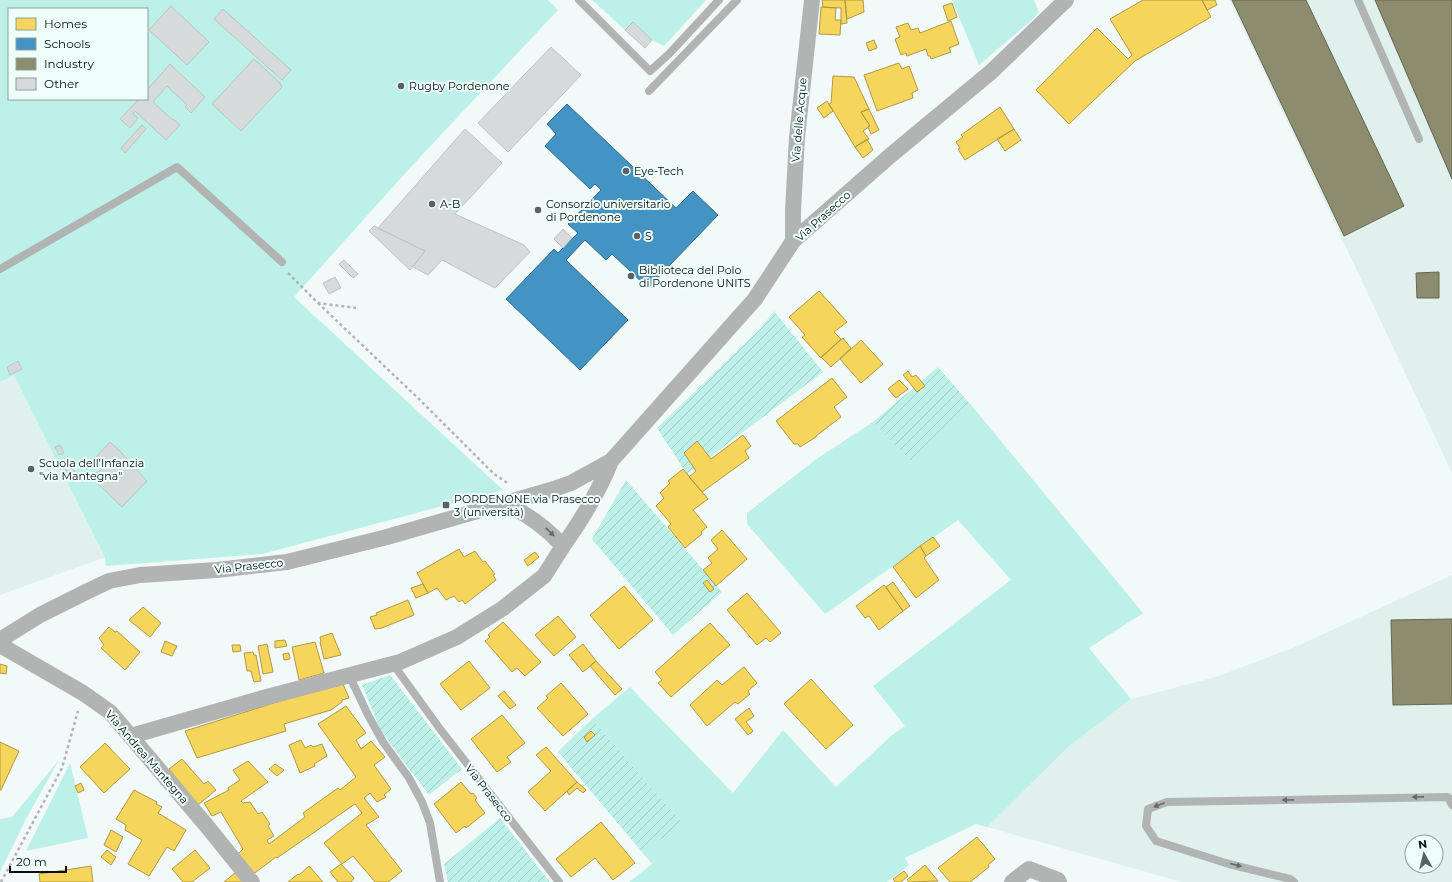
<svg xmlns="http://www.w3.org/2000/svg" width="1452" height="882" viewBox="0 0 1452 882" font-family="Montserrat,sans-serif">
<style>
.built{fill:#dff0ed;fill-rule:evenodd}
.grass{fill:#bcf0e8;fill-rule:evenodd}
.garden{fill:url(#garden-furrows)}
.homes{fill:#f6d55c;stroke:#af9944}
.schools{fill:#4393c3;stroke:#326b8c}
.industry{fill:#8c8c6e;stroke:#656651}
.building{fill:#d5dbda;stroke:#bec4c3}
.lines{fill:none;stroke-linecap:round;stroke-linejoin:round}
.path{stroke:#b0b4b3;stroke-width:2.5;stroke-dasharray:3 3;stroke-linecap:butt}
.lane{stroke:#b1b4b3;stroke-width:8}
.street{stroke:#b1b4b3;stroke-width:16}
.oneway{fill:#656968}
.poi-dot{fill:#5b6160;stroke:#eefefb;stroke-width:1.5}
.labels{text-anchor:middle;stroke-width:4;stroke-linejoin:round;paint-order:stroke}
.poi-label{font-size:11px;fill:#090e0d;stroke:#eefefb;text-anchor:start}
.street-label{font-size:11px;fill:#090e0d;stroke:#eefefb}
</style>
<defs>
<pattern id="garden-furrows" width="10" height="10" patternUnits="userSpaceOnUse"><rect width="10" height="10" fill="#bcf0e8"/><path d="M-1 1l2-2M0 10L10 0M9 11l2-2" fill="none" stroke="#a0cdc6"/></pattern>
</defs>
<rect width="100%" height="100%" fill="#f2faf9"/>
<path class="built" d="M1229,0H1452V473L1245,32Z
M14,375L106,557L0,595V382Z
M1452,575V882H1182L987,827L1069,746L1131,699L1216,677L1295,647ZM1412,842H1436V866H1412Z"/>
<path class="grass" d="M0,0H548L558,10L409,169L294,297L503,490L262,554L106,566L105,557L14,375L0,382ZM9,9H147V99H9Z
M592,0H706L664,46L652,40L633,22L625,30Z
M952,0H1034L1039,12L1034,18L979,65Z
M972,406L1143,613L1089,648L1131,699L1069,746L987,827L976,824L905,858L909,865L887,882H629L652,864L642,852L683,824L592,719L630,687L733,793L783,730L836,787L891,736L905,726L873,686L1011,580L958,520L825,614L747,524V513L815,460L873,422L911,461Z
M59,760L26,819L0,872V819L12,817Z
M70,763L88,838L26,851Z"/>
<path class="garden" d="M774,311L823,372L687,474L657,428L761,328Z
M938,367L972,406L911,461L873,422Z
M626,480L722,592L673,635L592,539Z
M390,675L462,769L429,795L381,731L362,685Z
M592,719L683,824L642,852L558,752Z
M500,818L550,882H448L444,864Z"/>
<path class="homes" d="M822,0H845L847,23L841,24V8L823,7Z
M845,0H863L864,12L847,19Z
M1143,0H1202L1211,17L1135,61L1069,124L1036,90L1097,28L1128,59L1132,55L1110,19Z
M1202,0H1215L1217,5L1207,10Z
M952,3L957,17L948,21L943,6Z
M821,7L836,8L835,20H841L840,35L819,34Z
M951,21L959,44L949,48L951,52L931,59L930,56H928L926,49L907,56L906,53L901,55L895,39L900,37L896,27L908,23L911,30L918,28L920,33Z
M874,40L877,48L869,51L866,43Z
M899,63L902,69L909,66L918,90L912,93L913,98L877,111L864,75Z
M833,76L854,77L869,109L861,112L870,126L863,131L869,139L855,147L829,104L831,103Z
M827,101L833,111L824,118L817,108Z
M1000,107L1014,129L965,160L958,149L960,148L956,142L963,137L961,135Z
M869,109L879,130L871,134L868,127L870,126L861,112Z
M1014,129L1021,140L1005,151L997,139Z
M867,139L873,150L863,158L855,147Z
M819,291L847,322L834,332L841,339L821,358L802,337L805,335L789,317Z
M843,338L851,348L831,367L821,357Z
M861,340L883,364L861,383L840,359Z
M908,371L912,377L916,375L925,386L917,392L903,375Z
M832,378L847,397L834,407L841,417L816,436V437L800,447L798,444H794L776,421Z
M899,380L908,389L896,398L888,389Z
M743,435L751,446L745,451L749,458L702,492L689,477L696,471L684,453L697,441L711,459Z
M683,469L708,499L693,510L707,527L701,532L702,534L685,548L668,527L671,524L656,506L664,498L660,493L670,483L668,481Z
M722,530L747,559L716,586L703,570L712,563L708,558L718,549L711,540Z
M933,537L940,546L926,556L920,546Z
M920,546L926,556L924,558L939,580L916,598L893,567Z
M459,549L464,557L475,551L483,562L485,561L495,574L493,575L496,580L465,604L462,600L459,602L454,596L446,600L437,588L428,593L417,573Z
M535,552L539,557L528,566L524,560Z
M707,580L714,589L710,592L703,583Z
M893,582L910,606L903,611L886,587Z
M423,584L428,593L416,598L411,588Z
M884,585L903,611L879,630L869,616L865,618L856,606Z
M624,586L653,620L619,649L590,615Z
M747,593L781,633L770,642L766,638L757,645L727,610Z
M408,600L414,615L382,628L375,629L370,617L377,615L376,613Z
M143,607L161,623L150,637L129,620Z
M558,616L576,637L554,656L535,635Z
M503,622L541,662L525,676L517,668L512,672L485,641L490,637L488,635Z
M710,623L730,645L671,697L658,683L662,680L655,672Z
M109,627L115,632L117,631L140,652L125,670L101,648L104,645L99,638Z
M332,633L341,655L324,659L320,642L321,641L320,637Z
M285,640L287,646L275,648V641Z
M165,641L177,646L172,656L161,652Z
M315,642L324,673L299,680L292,647Z
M267,644L273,672L263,674L258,646Z
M583,644L596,661L583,672L569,655Z
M232,645H240L241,651L233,652Z
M253,652L254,655H256L261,681L254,682L251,671H247L244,653Z
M289,653L290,659L284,660L283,654Z
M469,661L490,688L461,710L440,684Z
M596,661L622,689L615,695L590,666Z
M0,664L7,666L6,674L0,673Z
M744,667L757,683L748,691L750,694L738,704L735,702L707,726L690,705L717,680L722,685Z
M811,679L853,725L826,749L784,704Z
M561,683L588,714L563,736L537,708L548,698L546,696Z
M343,684L349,698L342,700V702L331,710L284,724L286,731L197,758L185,731L277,702Z
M504,691L516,705L510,709L498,696Z
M346,706L366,733L356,740L361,749L371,741L385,757L374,765L391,789L384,795L386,797L377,802L370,793L364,798L379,817L366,825L402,871L388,882H375L353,856L342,864L324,843L362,813L355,804L277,858L276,857L252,875L237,855L243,849L221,812L212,816L204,803L229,790L228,788L240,780L233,770L248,761L268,782L241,801L243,803L250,802L258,814L262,812L270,824L268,826L274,836L267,840L269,844L305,817L303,813L338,788L340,790L356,777L318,724Z
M749,708L754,716L746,722L753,731L748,735L735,719Z
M502,715L525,743L507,757L511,762L497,772L471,739Z
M591,731L595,735L587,742L584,737Z
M301,740L305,748L311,745L313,747L322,744L327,756L314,764L315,766L300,773L289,745Z
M0,742L19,751L1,790H0Z
M105,743L130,769L104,793L80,767Z
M546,747L577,782L545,811L528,792L551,771L536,755Z
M182,759L204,784L208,781L216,790L198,805L169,769Z
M275,764L284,770L277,776L269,769Z
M461,782L471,794L473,793L477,798L475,800L485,813L466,828L465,826L456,833L434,804Z
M577,782L586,790L583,793L577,788L569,795L567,791Z
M81,783L84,790L78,793L75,786Z
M134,790L157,802L156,804L162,807L158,813L186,830L174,851L167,847L149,876L128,864L142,840L125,830L126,825L116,819Z
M601,822L635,863L613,880L595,858L571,877L556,859Z
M111,830L123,837L116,852L104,845Z
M977,837L995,859L988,865L989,867L970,882H950L938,868Z
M107,850L116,857L111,865L101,857Z
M195,850L210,868L192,882H183L172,869Z
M341,864L354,878L351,882H338L330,872Z
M925,865L938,881L909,882L907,880Z
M91,866L93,882H40L39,874Z
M309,866L323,882H288L298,874L299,875Z
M904,871L908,876L901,882H895L893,879Z
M235,873L244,882H224Z"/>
<path class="schools" d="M567,104L676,208L693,191L718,215L648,288L612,254L606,260L585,240L566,260L628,320L580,370L506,299L554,249L558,253L578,233L568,224L601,190L595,184L590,189L545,146L556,134L547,124Z"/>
<path class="industry" d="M1232,0H1306L1404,206L1344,236Z
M1375,0H1452V179Z
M1439,272V298H1417L1416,273Z
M1452,619V704L1393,705L1391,620Z"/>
<path class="building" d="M171,6L209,42L187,65L149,30Z
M223,9L291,70L282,80L214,19Z
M633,22L652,40L645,48L625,30Z
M551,47L581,75L508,152L478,123Z
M254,59L280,83L282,87L241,131L212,104Z
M170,64L205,97L191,113L185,107L187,105L167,86L153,102L173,120V119L180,125L166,140L135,111L133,114L138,118L130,128L120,119L139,99H147V90Z
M142,125L146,129L125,153L121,148Z
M465,129L502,163L455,214L524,245L530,252L495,288L442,260L428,275L413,267L425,251L378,228Z
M374,226L378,228L425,251L410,270L369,231Z
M563,229L572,238L563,248L554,239Z
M344,260L358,274L353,278L339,264Z
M335,277L341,288L329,294L323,283Z
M18,361L22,369L10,375L7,367Z
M110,442L119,450L147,481L122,507L92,478L104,466L95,458Z
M60,445L64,453L59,455L55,447Z
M68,457L75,473L69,476L62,460Z"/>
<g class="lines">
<path class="path" d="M288,273L318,303L356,308
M318,303L420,400L494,474L509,484
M1,882L62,768L78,711"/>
<path class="lane" d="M579,0L650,71L669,54L719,0
M1358,0L1419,139
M649,91L737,0
M0,269L177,167L282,262
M393,664L440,729L559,882
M349,675L368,715L383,742L409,778L422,802L430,823L440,882
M1294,882L1290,879L1229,864L1156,841L1146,826L1148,809L1167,802L1448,797L1452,805"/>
<path class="street" d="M793,241V211L797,137L812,0
M505,504C529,514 546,528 563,546C582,519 599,492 611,461
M0,640L40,615L86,592L109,581L140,575L217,570L287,562L387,537L554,489L571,483L611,461L755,299L793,241L891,155L991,72L1066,0
M0,645L83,693L110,712L206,825L252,882
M131,736L263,698L400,662L457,637L502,609L544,576L563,546
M1012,882L1029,869L1058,880L1059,882"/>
</g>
<defs><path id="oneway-solid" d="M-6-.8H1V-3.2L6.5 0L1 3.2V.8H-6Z"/></defs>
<g class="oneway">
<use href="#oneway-solid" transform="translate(550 532) rotate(44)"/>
<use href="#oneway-solid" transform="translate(1418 797) rotate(179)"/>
<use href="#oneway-solid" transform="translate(1288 800) rotate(179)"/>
<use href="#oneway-solid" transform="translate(1159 805) rotate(159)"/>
<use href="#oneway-solid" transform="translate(1236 865) rotate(14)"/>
</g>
<g class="poi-dot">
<circle cx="401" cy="86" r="4"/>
<circle cx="626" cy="171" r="4"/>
<circle cx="432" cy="204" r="4"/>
<circle cx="538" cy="210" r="4"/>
<circle cx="637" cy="236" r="4"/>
<circle cx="631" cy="276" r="4"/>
<circle cx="31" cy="469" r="4"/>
<rect x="442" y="501" width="8" height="8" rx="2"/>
</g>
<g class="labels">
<g class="poi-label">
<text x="409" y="90">Rugby Pordenone</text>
<text x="634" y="175">Eye-Tech</text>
<text x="440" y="208">A-B</text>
<text x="546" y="208">Consorzio universitario<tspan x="546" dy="13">di Pordenone</tspan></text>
<text x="645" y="240">S</text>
<text x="639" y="274">Biblioteca del Polo<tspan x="639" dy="13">di Pordenone UNITS</tspan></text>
<text x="39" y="467">Scuola dell’Infanzia<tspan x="39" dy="13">"via Mantegna"</tspan></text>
<text x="454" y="503">PORDENONE via Prasecco<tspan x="454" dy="13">3 (università)</tspan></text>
</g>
<g class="street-label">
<text transform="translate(799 120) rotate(-85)" y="4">Via delle Acque</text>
<text transform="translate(823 216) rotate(-42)" y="4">Via Prasecco</text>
<text transform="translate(249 566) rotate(-6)" y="4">Via Prasecco</text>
<text transform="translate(147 757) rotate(49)" y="4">Via Andrea Mantegna</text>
<text transform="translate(489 793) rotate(52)" y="4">Via Prasecco</text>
</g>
</g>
<rect x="8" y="8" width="140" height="92" fill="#eefefb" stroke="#929e9c"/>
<rect x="16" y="18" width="20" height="12" fill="#f6d55c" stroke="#929e9c"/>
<text x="44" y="28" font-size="12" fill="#090e0d">Homes</text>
<rect x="16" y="38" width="20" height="12" fill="#4393c3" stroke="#929e9c"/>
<text x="44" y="48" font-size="12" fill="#090e0d">Schools</text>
<rect x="16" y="58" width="20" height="12" fill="#8c8c6e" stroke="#929e9c"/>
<text x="44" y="68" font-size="12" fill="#090e0d">Industry</text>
<rect x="16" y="78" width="20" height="12" fill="#d5dbda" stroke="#929e9c"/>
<text x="44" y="88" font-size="12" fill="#090e0d">Other</text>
<g transform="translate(1424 854) rotate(352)"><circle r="19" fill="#eefefb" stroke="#929e9c"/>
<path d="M0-3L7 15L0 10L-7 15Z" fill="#5b6160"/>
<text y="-6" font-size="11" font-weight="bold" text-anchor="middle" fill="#090e0d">N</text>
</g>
<path d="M10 866v6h56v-6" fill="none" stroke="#090e0d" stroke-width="2"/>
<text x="16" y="866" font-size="12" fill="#090e0d" stroke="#eefefb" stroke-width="3" paint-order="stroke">20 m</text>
</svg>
